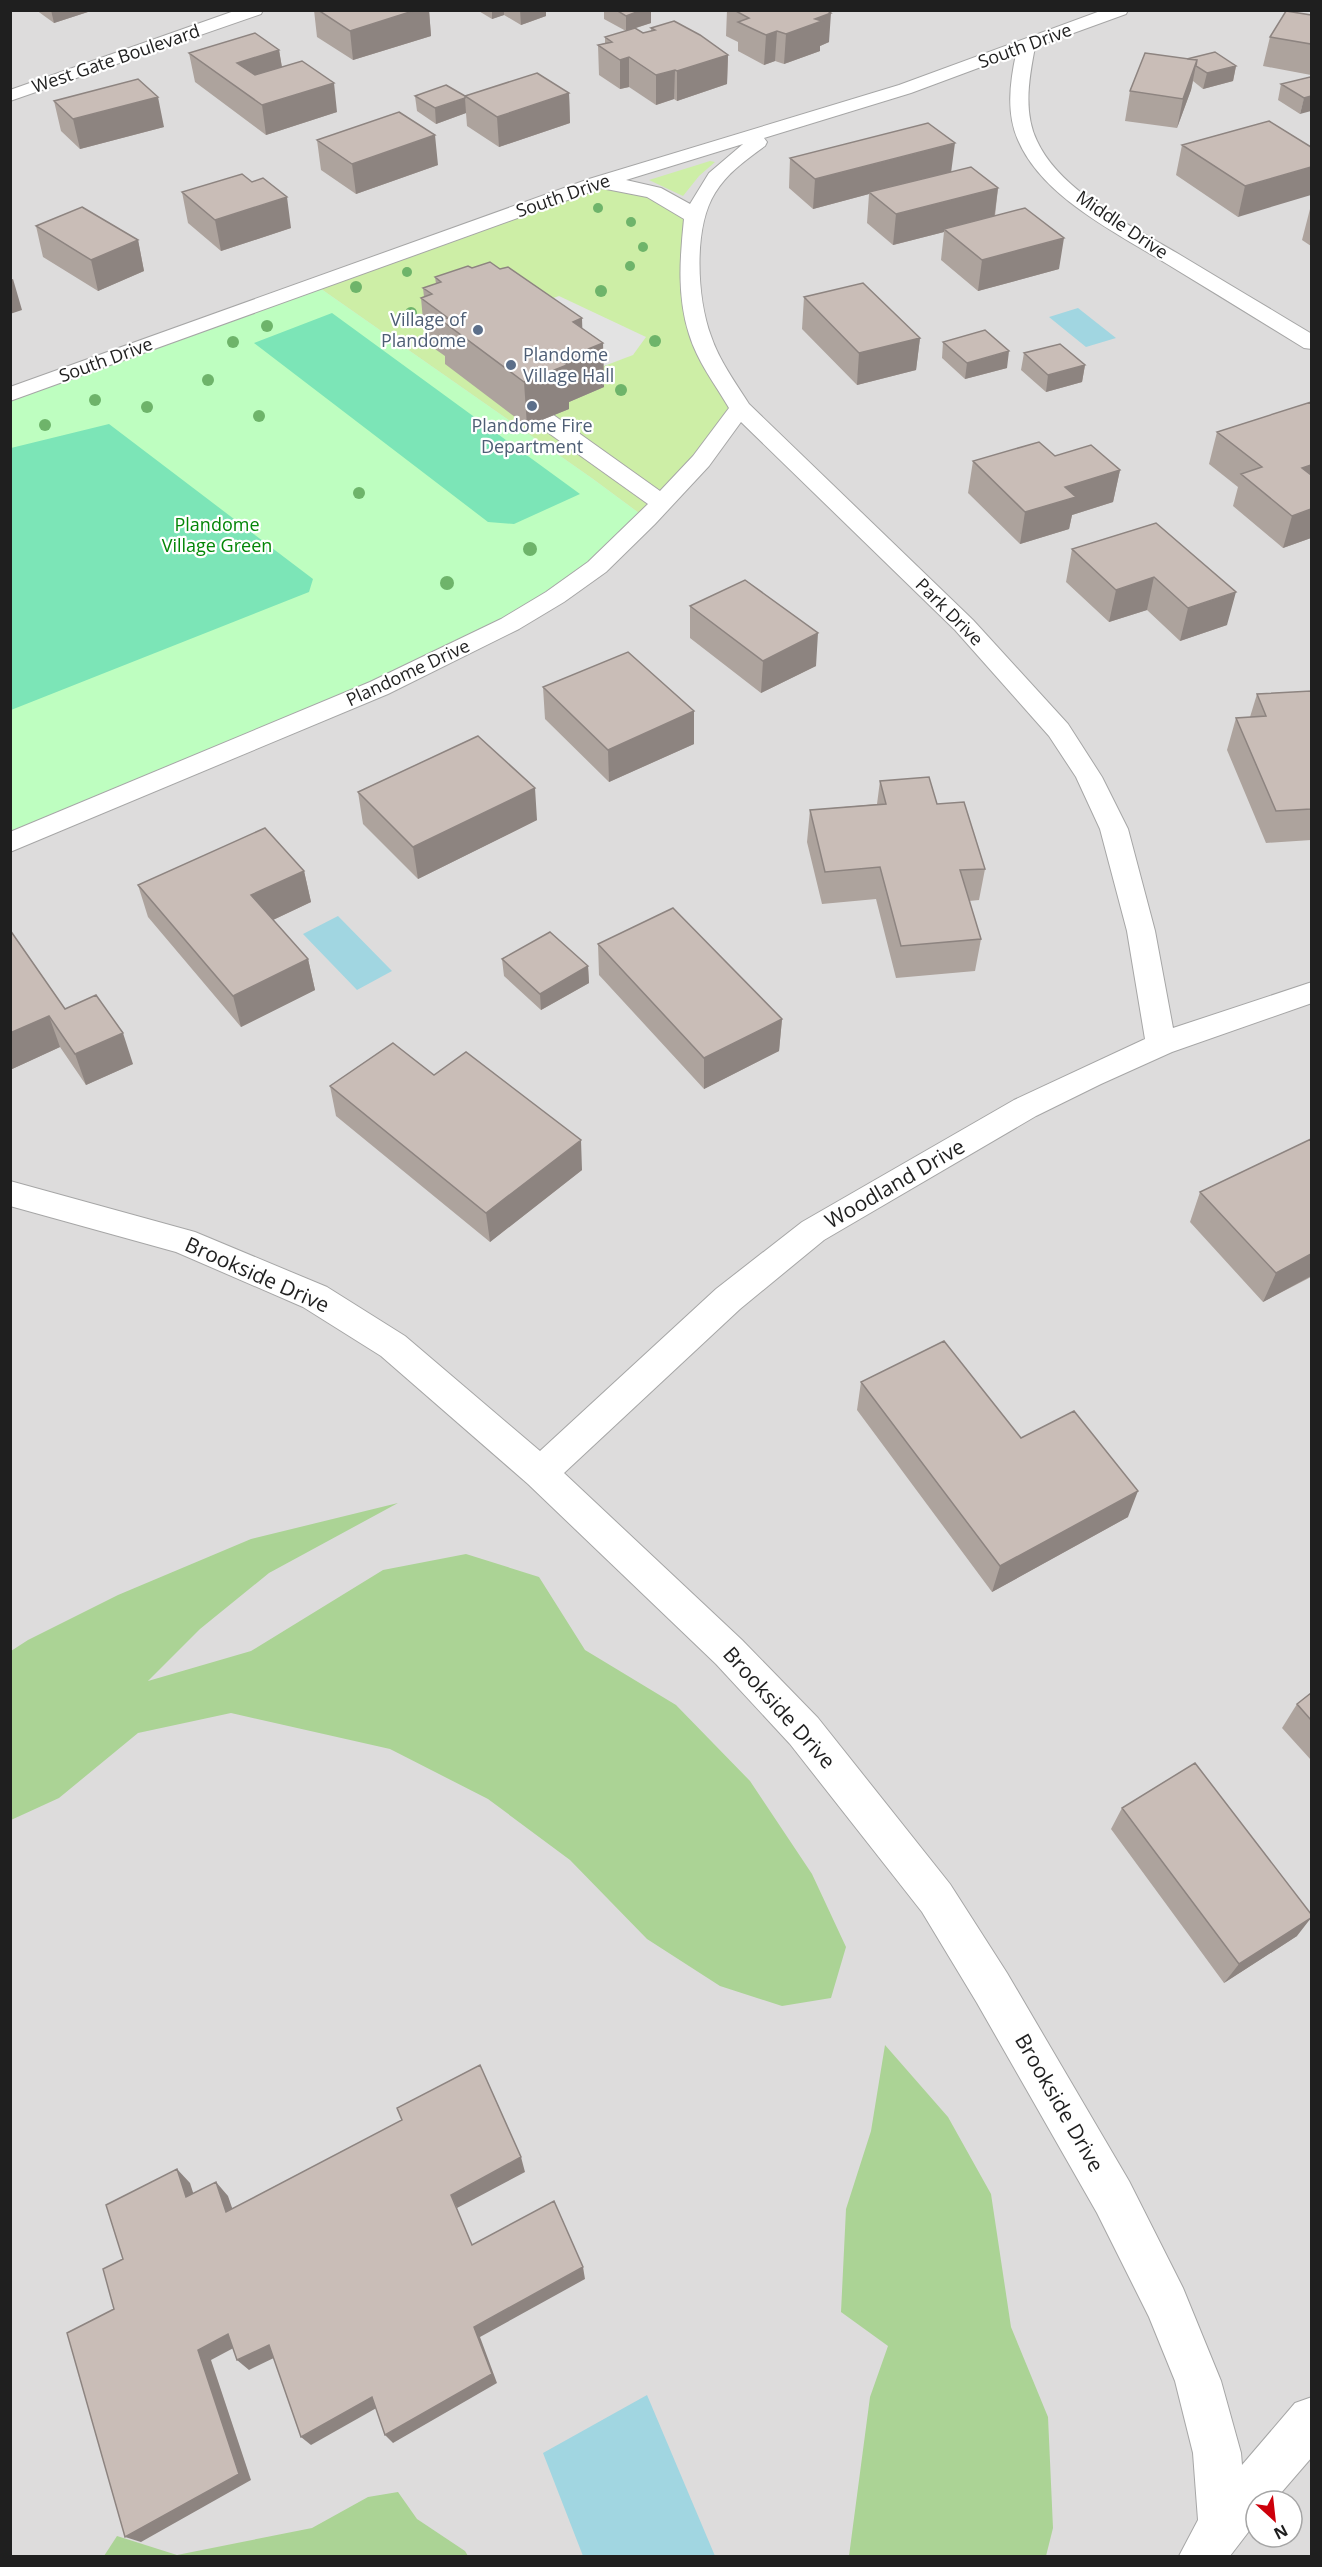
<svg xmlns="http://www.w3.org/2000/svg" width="1322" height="2567" viewBox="0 0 1322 2567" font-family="'Open Sans',sans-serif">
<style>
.residential{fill:#dddcdc;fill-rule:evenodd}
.grass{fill:#cdeea6}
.forest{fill:#abd395}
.park{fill:#befec0}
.pitch{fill:#7ce5b7}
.parking{fill:#e3e3e3}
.water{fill:#a1d6e1}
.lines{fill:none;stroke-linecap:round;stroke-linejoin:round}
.minor-casing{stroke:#a6a6a6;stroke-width:2}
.minor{fill:#fff;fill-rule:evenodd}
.tree{fill:#6eb46a}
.wall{fill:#ada39d}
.shaded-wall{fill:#8d8480}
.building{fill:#c9bdb7;stroke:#8d8480;stroke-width:1.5}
.service-dot{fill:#5c6f8a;stroke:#fff;stroke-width:2}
.labels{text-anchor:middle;stroke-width:4.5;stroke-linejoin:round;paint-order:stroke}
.far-street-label{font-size:18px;fill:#1f1f1f;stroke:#fff}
.far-service-label{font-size:18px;fill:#4e5e75;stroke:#fff;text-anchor:end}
.far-park-label{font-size:18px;fill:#038607;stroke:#fff}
.street-label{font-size:21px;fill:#1f1f1f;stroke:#fff}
</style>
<rect width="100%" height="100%" fill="#f0ece4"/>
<path class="residential" d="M11,11H1311V2556H11ZM1256,2501H1292V2537H1256Z"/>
<path class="grass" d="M710,161L715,162L699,176L683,196L649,180Z
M596,183L634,186L694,217L692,304L740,408L647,519L593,479L314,284Z"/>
<path class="forest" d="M398,1503L269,1573L200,1629L148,1681L251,1651L383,1570L466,1554L539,1577L585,1650L676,1705L750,1781L812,1874L846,1947L831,1998L782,2006L720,1986L647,1939L570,1860L488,1799L390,1749L231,1713L138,1733L59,1798L11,1820V1651L28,1640L118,1595L251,1539Z
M885,2045L948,2117L991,2194L1011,2327L1048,2417L1053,2528L1046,2556H849L870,2397L888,2346L841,2312L846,2209L871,2131Z
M398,2492L417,2519L465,2551L468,2556H104L117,2536L177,2555L312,2528L368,2497Z"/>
<path class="park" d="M314,284L593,479L647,519L510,624L11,843V395Z"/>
<path class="pitch" d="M332,313L580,494L514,524L488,522L254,343Z
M109,424L313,579L309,592L11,710V448Z"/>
<path class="parking" d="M559,296L646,337L633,355L604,366L513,312Z"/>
<path class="water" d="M1078,308L1116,338L1086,347L1049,317Z
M338,916L392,971L357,990L303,934Z
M647,2395L715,2556H583L543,2453Z"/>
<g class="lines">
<g class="minor-casing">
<path id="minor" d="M237,10H263L261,14L10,101V90Z
M1103,10H1128L1126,14L1035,47C1029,78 1023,112 1037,141C1061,193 1136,228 1182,256C1225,282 1269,308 1312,334V349L1304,348C1259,320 1213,292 1167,264C1117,233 1042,197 1018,140C1006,113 1010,82 1016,54L911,93L764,138L767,142L765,146C746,160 727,173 715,193C693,228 697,298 711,336C719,360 735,382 749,404L973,620L1068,724L1102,777L1128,829L1155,931L1173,1028L1312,982V1003L1172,1052L1101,1084L1036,1116L824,1240L740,1309L564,1473L742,1640L818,1718L950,1884L1007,1973L1129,2181L1183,2288L1221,2381L1241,2453L1242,2465L1295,2403L1312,2397V2457L1274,2501H1256V2522L1230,2556H1179L1198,2520L1193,2453L1175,2381L1149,2317L1097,2213L977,2003L922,1912L790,1744L716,1664L528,1484L381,1356L303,1307L176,1252L10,1206V1181L195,1232L327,1287L405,1336L540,1451L716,1289L802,1222L1014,1100L1145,1039L1127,931L1100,829L1076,777L1049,736L955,630L741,422L709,466L655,524L606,572L564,602L519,629L388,694L10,852V832L370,682L501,619L546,592L588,562L648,504L536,424L533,419L536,414L544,412L552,414L660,491L693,456L729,408C715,384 697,361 689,334C677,296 680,258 684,219L647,197L601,188L10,401V387L589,179L899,85ZM743,144L709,173L690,204L661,188L626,180Z"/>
</g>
<use href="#minor" class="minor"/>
</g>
<g class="tree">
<circle cx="598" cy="208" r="5"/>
<circle cx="631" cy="222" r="5"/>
<circle cx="643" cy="247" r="5"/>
<circle cx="630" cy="266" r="5"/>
<circle cx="407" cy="272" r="5"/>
<circle cx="356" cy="287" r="6"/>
<circle cx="601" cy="291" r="6"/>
<circle cx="411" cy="313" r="6"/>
<circle cx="267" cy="326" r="6"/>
<circle cx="655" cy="341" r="6"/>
<circle cx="233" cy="342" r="6"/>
<circle cx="208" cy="380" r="6"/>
<circle cx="621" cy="390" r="6"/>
<circle cx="95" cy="400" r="6"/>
<circle cx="147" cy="407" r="6"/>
<circle cx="259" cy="416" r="6"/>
<circle cx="45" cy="425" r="6"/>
<circle cx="359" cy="493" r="6"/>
<circle cx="530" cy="549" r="7"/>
<circle cx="447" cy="583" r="7"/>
</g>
<path class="wall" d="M36,10H94L54,23Z
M314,10H429L431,36L353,60L317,37Z
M477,10H546V16L521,25L504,15L492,19Z
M604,10H651V23L633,29L643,33L651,31V28L728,55L727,84L677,101L674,99L656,105L629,87L620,89L599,75L598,45L605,43V37L626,31L604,19Z
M727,10H826L829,42L820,46V51L784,64L775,61L764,65L738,51V42L726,36Z
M1311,15V75L1263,66L1270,37Z
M279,50L282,67L337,112L266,135L195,82L189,53Z
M1145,53L1236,66L1233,81L1203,89L1193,81L1191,90L1177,128L1125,121L1130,91Z
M1310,77L1300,114L1278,100L1281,84Z
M569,93L570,123L499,147L467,126L466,113L436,124L417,111L415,96H465Z
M54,101L164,127L80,149L61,131Z
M1269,121L1238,217L1176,175L1182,145Z
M317,140L438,165L356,194L321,170Z
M790,158L951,172L998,188L995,216L1059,269L978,291L941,260L944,232L893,245L867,223L869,194L813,209L789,188Z
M182,192L291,228L221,251L188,223Z
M1311,208V246L1302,240L1310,209Z
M36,226L138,240L144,271L98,291L43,257Z
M435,277L583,329L603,343L604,387L569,402V409L527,426L445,364V356L425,342L421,298L424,297L423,288L436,284Z
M804,297L920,338L916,370L857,385L802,329Z
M943,342L1007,368L965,379L942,358Z
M1024,353L1085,365L1082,382L1046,392L1021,370Z
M1311,402V538L1283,548L1233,506L1238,487L1209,464L1217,432Z
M973,461L1120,470L1113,502L1072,515L1069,529L1020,544L968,493Z
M1156,523L1227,625L1180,641L1147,610L1109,622L1066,582L1072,549Z
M690,606L816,666L761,693L690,638Z
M543,687L694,744L609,782L545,719Z
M1311,691V840L1266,843L1227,750L1236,718L1250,717L1257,694Z
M880,781L937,804L985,869L979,900L969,901L981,939L975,971L896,978L876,899L822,904L807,842L810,810L877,804Z
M358,792L537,820L418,879L363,824Z
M304,871L311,902L273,920L308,959L315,990L241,1027L148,917L138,885Z
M10,930L65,1009L133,1064L86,1085L60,1047L10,1070Z
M598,944L782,1019L779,1051L704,1089L599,975Z
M502,959L588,966L589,983L541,1010L504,976Z
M434,1075L582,1170L490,1242L336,1116L330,1086Z
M1311,1139V1277L1263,1302L1190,1222L1200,1192Z
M861,1382L1021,1438L1128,1517L992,1592L857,1410Z
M1311,1693V1760L1282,1728L1297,1704Z
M1122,1808L1297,1936L1224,1983L1111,1829Z"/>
<path class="shaded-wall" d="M51,10H94L54,23Z
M416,10H429L431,36L353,60L350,31Z
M492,10H504V15L492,19Z
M520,10H546V16L521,25Z
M642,10H651V23L626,31V16Z
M831,13L829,42L820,46V51L784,64L786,34L815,19Z
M777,31L775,61L764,65L766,35Z
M279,50L284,80L244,92L237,63Z
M728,55L727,84L677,101V71Z
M629,57V87L620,89V60Z
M1197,60L1191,90L1177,128L1183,99Z
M1236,66L1233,81L1203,89L1207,73Z
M675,70L674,99L656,105V75Z
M334,83L337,112L266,135L262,105Z
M569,93L570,123L499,147L497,117Z
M1311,96V111L1300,114L1304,98Z
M158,97L164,127L80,149L73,119Z
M465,98L466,113L436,124L435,108Z
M435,135L438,165L356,194L352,164Z
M955,143L951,173L869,192V194L813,209L815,179Z
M1311,167V195L1238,217L1245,186Z
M998,188L994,219L944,229V232L893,245L896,214Z
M287,197L291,228L221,251L215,220Z
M1064,238L1059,269L978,291L982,260Z
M138,240L144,271L98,291L91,260Z
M13,279L22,310L10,314V280Z
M582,318L583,351L603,343L604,387L569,402V409L527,426L524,382L561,360L573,322Z
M920,338L916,370L857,385L859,353Z
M1009,351L1007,368L965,379L967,363Z
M1085,365L1082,382L1046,392L1048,375Z
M1311,465V494L1302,468Z
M1120,470L1113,502L1072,515L1069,529L1020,544L1025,512L1065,487Z
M1311,509V538L1283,548L1292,516Z
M1154,577L1147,610L1109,622L1116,590Z
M1236,592L1227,625L1180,641L1188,608Z
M818,633L816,666L761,693L763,661Z
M694,711V744L609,782L608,750Z
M535,788L537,820L418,879L413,847Z
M304,871L311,902L258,927L251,895Z
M308,959L315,990L241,1027L233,996Z
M588,966L589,983L541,1010L540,994Z
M49,1016L60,1047L10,1070V1033Z
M782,1019L779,1051L704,1089V1058Z
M123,1033L133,1064L86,1085L75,1054Z
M581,1140L582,1170L490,1242L486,1213Z
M1311,1254V1276L1263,1302L1276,1273Z
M1138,1491L1128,1517L992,1592L1000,1566Z
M1311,1918L1297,1936L1224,1983L1239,1964Z
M521,2157L525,2172L457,2208L451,2195Z
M177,2169L190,2183L199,2211L186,2197Z
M216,2182L228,2196L238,2225L226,2212Z
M583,2267L585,2279L480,2337L497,2383L393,2443L385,2435L474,2327Z
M228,2334L241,2344L211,2360L251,2480L141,2542L125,2537L198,2350Z
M269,2345L280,2355L249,2370L237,2360Z
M372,2397L380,2406L311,2445L301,2437Z"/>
<path class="building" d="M318,10H416L350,31Z
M616,10H642L626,16Z
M734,10H826L831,13L815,19L822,21L786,34L777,31L766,35L738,22L749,18Z
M1286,11L1311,15V44L1270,37Z
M674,21L700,35L728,55L677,71L675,70L656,75L629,57L620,60L598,45L612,42L605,37L635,28L643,33L655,30L651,28Z
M255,33L279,50L237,63L255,75L302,61L334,83L262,105L189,53Z
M1215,52L1236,66L1207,73L1196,66L1197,60L1187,59Z
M1145,53L1197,60L1183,99L1130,91Z
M537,73L569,93L497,117L465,96Z
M1310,77L1311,78V96L1304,98L1281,84Z
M138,79L158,97L73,119L54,101Z
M446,85L465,96V98L435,108L415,96Z
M399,112L435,135L352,164L317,140Z
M1269,121L1311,147V167L1245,186L1182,145Z
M928,123L955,143L815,179L790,158Z
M971,167L998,188L896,214L869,192Z
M242,174L252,182L263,178L287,197L215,220L182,192Z
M82,207L138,240L91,260L36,226Z
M1025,208L1064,238L982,260L944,229Z
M490,262L500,269L508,267L582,318L573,322L603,343L561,360L567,365L524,382L441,320L448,318L421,298L432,294L423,288L441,282L435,277L468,266L472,268Z
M863,283L920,338L859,353L804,297Z
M985,330L1009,351L967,363L943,342Z
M1060,344L1085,365L1048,375L1024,353Z
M1311,402V465L1302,468L1311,475V509L1292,516L1241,474L1262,467L1217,432Z
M1039,442L1055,456L1091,445L1120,470L1065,487L1076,497L1025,512L973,461Z
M1156,523L1236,592L1188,608L1154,577L1116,590L1072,549Z
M745,580L818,633L763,661L690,606Z
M628,652L694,711L608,750L543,687Z
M1311,691V809L1276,811L1236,718L1266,716L1257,694Z
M478,736L535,788L413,847L358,792Z
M929,777L937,804L964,802L985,869L960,870L981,939L901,946L880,867L825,872L810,810L886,804L880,781Z
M265,828L304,871L251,895L308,959L233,996L138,885Z
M673,908L782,1019L704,1058L598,944Z
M10,930L65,1009L96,995L123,1033L75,1054L49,1016L10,1033Z
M550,932L588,966L540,994L502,959Z
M393,1043L434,1075L466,1052L581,1140L486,1213L330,1086Z
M1311,1139V1254L1276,1273L1200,1192Z
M944,1341L1021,1438L1074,1411L1138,1491L1000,1566L861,1382Z
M1311,1693V1720L1297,1704Z
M1195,1763L1311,1914V1918L1239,1964L1122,1808Z
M480,2065L521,2157L451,2195L472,2245L554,2201L583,2267L474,2327L492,2374L385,2435L372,2397L301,2437L269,2345L237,2360L228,2334L198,2350L239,2474L125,2537L67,2333L114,2309L103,2269L123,2259L106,2205L177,2169L186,2197L216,2182L226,2212L402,2120L397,2108Z"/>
<g class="service-dot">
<circle cx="478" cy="330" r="6"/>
<circle cx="511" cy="365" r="6"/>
<circle cx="532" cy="406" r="6"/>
</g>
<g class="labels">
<g class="far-street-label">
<text transform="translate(1025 46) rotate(-20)" y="6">South Drive</text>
<text transform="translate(116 59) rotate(-19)" y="6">West Gate Boulevard</text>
<text transform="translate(563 196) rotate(-19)" y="6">South Drive</text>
<text transform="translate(1122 225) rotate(34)" y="6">Middle Drive</text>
<text transform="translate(106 360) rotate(-20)" y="6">South Drive</text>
<text transform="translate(949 612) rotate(45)" y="6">Park Drive</text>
<text transform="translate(408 673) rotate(-25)" y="6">Plandome Drive</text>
</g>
<g class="far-service-label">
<text x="466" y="326">Village of<tspan x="466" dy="21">Plandome</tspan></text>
<text x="523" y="361" text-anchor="start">Plandome<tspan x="523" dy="21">Village Hall</tspan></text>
<text x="532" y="432" text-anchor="middle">Plandome Fire<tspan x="532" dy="21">Department</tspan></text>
</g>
<g class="far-park-label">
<text x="217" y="531">Plandome<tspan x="217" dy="21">Village Green</tspan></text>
</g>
<g class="street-label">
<text transform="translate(895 1184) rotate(-30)" y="7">Woodland Drive</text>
<text transform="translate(257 1275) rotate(24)" y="7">Brookside Drive</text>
<text transform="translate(779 1708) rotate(48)" y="7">Brookside Drive</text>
<text transform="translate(1059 2103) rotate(60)" y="7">Brookside Drive</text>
</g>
</g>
<rect width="1322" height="2567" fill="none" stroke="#1f1f1f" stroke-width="24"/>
<g transform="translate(1274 2519) rotate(153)"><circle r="28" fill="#ffffff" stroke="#a5a5a5" stroke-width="1.5"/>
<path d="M0-4.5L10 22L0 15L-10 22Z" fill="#cd000b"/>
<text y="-9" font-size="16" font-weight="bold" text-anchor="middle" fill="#1f1f1f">N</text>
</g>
</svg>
